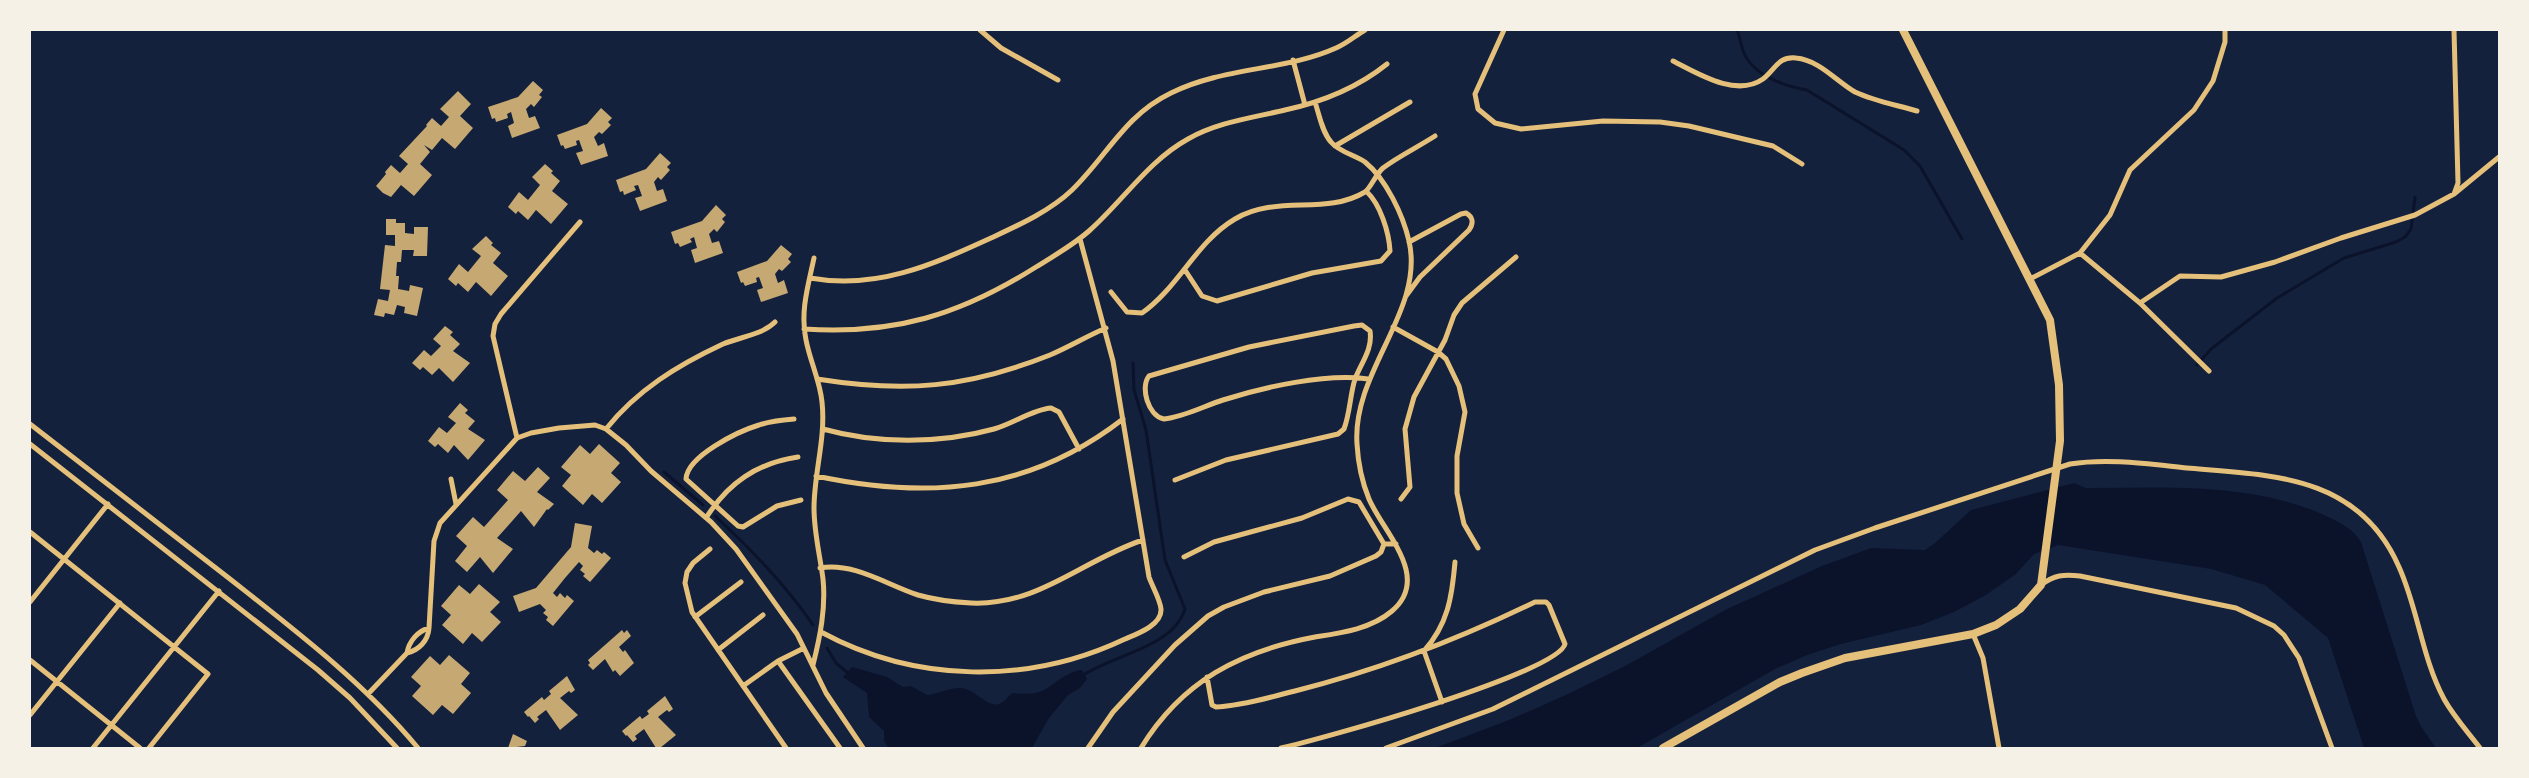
<svg xmlns="http://www.w3.org/2000/svg" width="2529" height="778" viewBox="0 0 2529 778" font-family="'Asap Condensed',sans-serif">
<style>
.water{fill:#0b132b}
.lines{fill:none;stroke-linecap:round;stroke-linejoin:round}
.stream{stroke:#0b132b;stroke-width:3}
.building{fill:#c6a872}
.minor{stroke:#e5c07b;stroke-width:5}
.tertiary{stroke:#e5c07b;stroke-width:8}
</style>
<rect width="100%" height="100%" fill="#14213d"/>
<path class="water" d="M2074,483L2086,488C2165,488 2247,482 2322,514C2337,521 2353,528 2361,542L2416,716L2422,728L2436,748H2364L2328,638L2265,585L2211,569L2058,545L2034,554L2016,574L1986,595L1954,612L1921,625L1841,644L1807,655L1775,669L1637,748H1435L1509,720L1568,694L1625,666L1727,609L1822,566L1871,548L1925,550L1935,543L1971,510Z
M852,667L887,677L903,687L911,686L927,695C939,694 949,687 962,688C977,690 989,710 1001,703C1006,701 1008,695 1013,693C1023,694 1035,695 1044,690C1056,683 1068,671 1082,670L1087,679L1080,688L1068,695L1049,718L1032,748H894L888,747L884,741V731L869,717L867,693L843,677Z"/>
<g class="lines">
<path class="stream" d="M1737,30C1740,37 1741,46 1744,53C1754,76 1785,86 1807,90L1904,150L1920,166L1962,239
M2197,365L2211,349L2277,298L2344,258L2396,242L2405,237L2411,229L2415,197
M664,472L703,505
M715,516C751,549 786,585 813,625
M827,648L836,663L849,674
M1082,676C1112,655 1173,648 1185,609L1165,560L1146,430L1134,390L1133,363"/>
</g>
<path class="building" d="M533,81L543,90L539,95L542,97L534,107L531,104L526,109L529,118L535,116L540,128L512,138L508,126L514,123L511,112L507,114L508,118L496,122L495,118L492,119L488,107L518,97Z
M458,91L471,104L460,116L473,128L455,149L442,138L432,150L424,145L430,152L420,164L432,175L414,196L401,185L391,197L383,193L376,186L386,174L385,172L391,165L400,173L408,164L399,156L427,126L426,125L432,118L441,126L449,117L440,109Z
M601,108L612,118L608,122L611,125L602,134L599,132L594,137L598,146L604,143L608,156L581,165L576,153L583,151L579,140L576,141L577,145L565,149L563,145L561,146L557,135L587,124Z
M660,153L671,163L667,167L670,170L661,180L658,177L654,182L657,191L663,189L667,201L640,211L635,198L642,196L638,185L634,186L636,190L624,195L623,191L620,192L616,180L646,169Z
M545,164L553,171L551,173L560,181L552,191L568,204L551,224L536,210L528,220L518,211L516,214L508,207L519,192L528,200L540,185L532,177Z
M716,205L726,215L722,219L725,222L717,232L714,229L709,234L712,243L719,241L723,253L695,263L691,250L697,248L694,237L690,239L692,242L680,247L678,243L675,244L671,232L702,221Z
M386,219H396V223H405V233L414,234V227H428L427,256H413L414,250H402L401,262H397L396,276H399L398,289L409,291L410,285L423,288L417,316L404,313L405,307L397,305L394,315L385,313L384,317L374,315L378,299L388,301L390,290L380,289L385,245L395,246V235H386Z
M486,236L493,243L491,245L501,253L493,263L508,276L491,296L476,282L468,292L458,283L456,286L448,279L459,264L468,272L481,256L472,249Z
M781,245L792,254L788,259L791,262L782,271L779,269L775,274L778,283L784,280L788,293L761,302L757,290L763,288L759,277L756,278L757,282L745,286L743,282L741,283L737,272L767,261Z
M445,326L453,332L450,335L460,344L453,351L470,363L453,382L439,368L432,375L423,367L420,370L412,363L424,350L431,356L441,346L433,339Z
M460,403L468,410L465,413L475,421L468,429L485,440L468,460L454,445L448,453L438,444L435,447L428,441L439,427L447,433L456,423L448,417Z
M599,444L620,463L611,473L621,482L602,503L592,494L583,505L562,486L571,475L561,467L580,445L590,454Z
M538,467L550,478L537,492L554,504L548,510L547,509L534,527L521,511L497,538L513,549L493,573L480,557L467,572L455,561L467,546L456,536L473,517L484,527L508,500L497,490L513,471L525,481Z
M575,523L592,526L588,548L594,553L597,550L602,554L604,552L611,558L590,582L583,576L585,574L580,570L583,566L579,562L565,578L553,593L557,597L560,593L565,598L567,595L574,601L553,626L546,620L548,617L543,613L546,610L540,604L519,612L513,596L536,588L571,547Z
M479,584L500,602L490,612L501,622L482,642L472,633L463,644L442,625L451,615L441,606L459,585L470,594Z
M622,630L624,633L627,630L631,636L619,647L623,652L625,650L634,663L620,676L615,670L613,672L605,659L593,670L588,665L590,663L588,660Z
M449,655L470,673L461,684L471,693L453,714L442,705L433,715L412,696L421,686L411,677L430,656L440,665Z
M567,676L575,690L571,693L569,691L560,698L578,715L560,730L546,710L537,717L539,719L535,723L529,716L528,717L524,712L542,697L544,700L551,694L549,691Z
M665,696L673,709L669,712L667,710L658,717L676,735L660,748H656L644,729L635,736L637,739L633,742L627,735L626,736L622,731L640,716L642,719L649,714L647,711Z
M513,734L527,741L525,746L508,748Z"/>
<g class="lines">
<path class="minor" d="M980,30L1001,48L1058,80
M1504,30L1475,94L1478,109L1495,123L1521,129L1603,121L1660,122L1689,126L1773,146L1802,164
M2454,30L2458,183L2454,194
M1293,60L1305,105
M1673,61C1697,73 1736,98 1763,79C1775,70 1778,56 1796,58C1819,60 1836,81 1855,92C1874,101 1897,105 1917,111
M1335,146L1410,102
M2080,253L2140,303L2209,371
M1185,270L1202,296L1217,301L1312,273L1381,261L1390,251C1389,232 1380,204 1367,192
M810,278C876,290 932,265 991,238C1019,225 1050,211 1072,190C1107,156 1125,115 1171,93C1223,67 1285,71 1336,48C1346,44 1355,36 1365,30
M2030,279L2080,253L2110,215L2130,170L2194,110L2213,81L2225,42V30
M1111,292L1127,312L1142,313C1179,287 1196,242 1235,219C1277,194 1325,216 1365,192C1370,189 1376,174 1383,168C1399,156 1418,147 1435,136
M1406,296L1420,277L1469,230C1474,223 1473,217 1466,213L1461,214L1409,242
M2140,303L2180,276L2221,277L2275,262L2341,238L2415,215L2454,194L2499,157
M1393,327L1438,352L1446,359L1459,386L1465,412L1457,456V493L1464,524L1478,548
M804,329C894,335 960,315 1036,267C1054,256 1073,245 1089,231C1123,201 1148,161 1188,139C1218,122 1252,118 1285,110C1322,102 1357,88 1387,64
M817,379C905,393 967,388 1050,355C1069,347 1087,336 1106,328
M794,419C782,420 770,421 759,425C739,431 687,456 686,479L738,526L743,527L777,506L801,500
M30,424C97,476 163,527 230,579C296,631 363,682 418,748
M606,429C637,390 678,365 723,344C740,337 762,335 775,322
M823,429C876,444 940,444 994,429C1012,424 1034,409 1051,408L1059,412L1079,449
M517,438L493,336L495,324L501,314L580,222
M30,444L318,670L350,698L397,748
M816,476C929,500 1029,492 1123,419
M451,479L456,504
M1175,480L1226,460L1338,434L1344,429C1350,413 1350,395 1355,379C1361,363 1373,349 1370,331L1362,325L1354,326L1249,347L1149,376C1140,387 1148,416 1164,419C1184,417 1204,406 1223,400C1264,387 1326,373 1368,379
M1401,499L1410,487L1405,429L1414,397L1445,340L1454,315L1462,303L1516,257
M706,518C728,483 757,463 798,457
M30,532L208,674L149,748
M710,549L693,563L687,572L685,583L692,612L786,748
M1184,557L1214,542L1302,518L1348,499L1359,502L1384,544
M820,568C854,562 887,585 918,595C935,600 953,602 971,603C1039,606 1082,560 1143,540
M2041,585C2054,575 2064,574 2080,576L2236,608L2274,626L2284,635L2299,658L2332,748
M30,602L108,504
M695,617L741,582
M429,628C418,631 409,641 407,653C419,650 428,641 429,628L434,541L440,523L517,438L531,433L559,428L595,425L606,429L626,445L651,471L711,522L736,549L797,634L826,693L863,748
M821,632C915,683 1028,685 1125,639C1137,634 1162,625 1161,609C1160,599 1152,586 1149,577L1113,361L1080,239
M1973,634L1983,658L1999,748
M718,650L763,615
M30,660L140,748
M778,661L840,748
M813,665C820,637 826,608 823,579C820,555 814,533 814,508C814,473 826,438 822,402C820,381 810,361 806,340C800,312 808,286 814,258
M1207,677L1212,705L1216,707C1242,706 1270,697 1295,691C1379,670 1457,640 1535,602H1546L1549,605L1565,644C1558,673 1319,740 1281,748
M743,686L778,661L804,648
M368,694L407,653
M1442,702L1424,651C1448,624 1452,597 1455,562
M30,715L120,603
M93,748L219,591
M1088,748L1113,712L1175,645L1208,616L1224,607L1264,592L1330,576L1376,556L1381,552L1384,544H1396
M1141,748C1182,681 1240,651 1315,637C1341,633 1371,629 1392,611C1432,577 1383,532 1369,499C1362,482 1358,462 1357,444C1352,371 1425,311 1409,241C1403,215 1386,179 1365,162C1355,155 1339,152 1331,142C1322,132 1319,114 1315,102
M1386,748L1493,709L1815,550L1875,528L2070,464C2108,458 2148,464 2187,468C2272,475 2359,475 2399,567C2418,609 2422,658 2444,699C2454,717 2468,732 2480,748"/>
<path class="tertiary" d="M1663,748L1780,682L1802,673L1845,658L1973,634L1996,625L2020,609L2041,585L2060,441L2059,385L2050,320L1903,30"/>
</g>
<rect width="2529" height="778" fill="none" stroke="#f6f1e7" stroke-width="62"/>
</svg>
